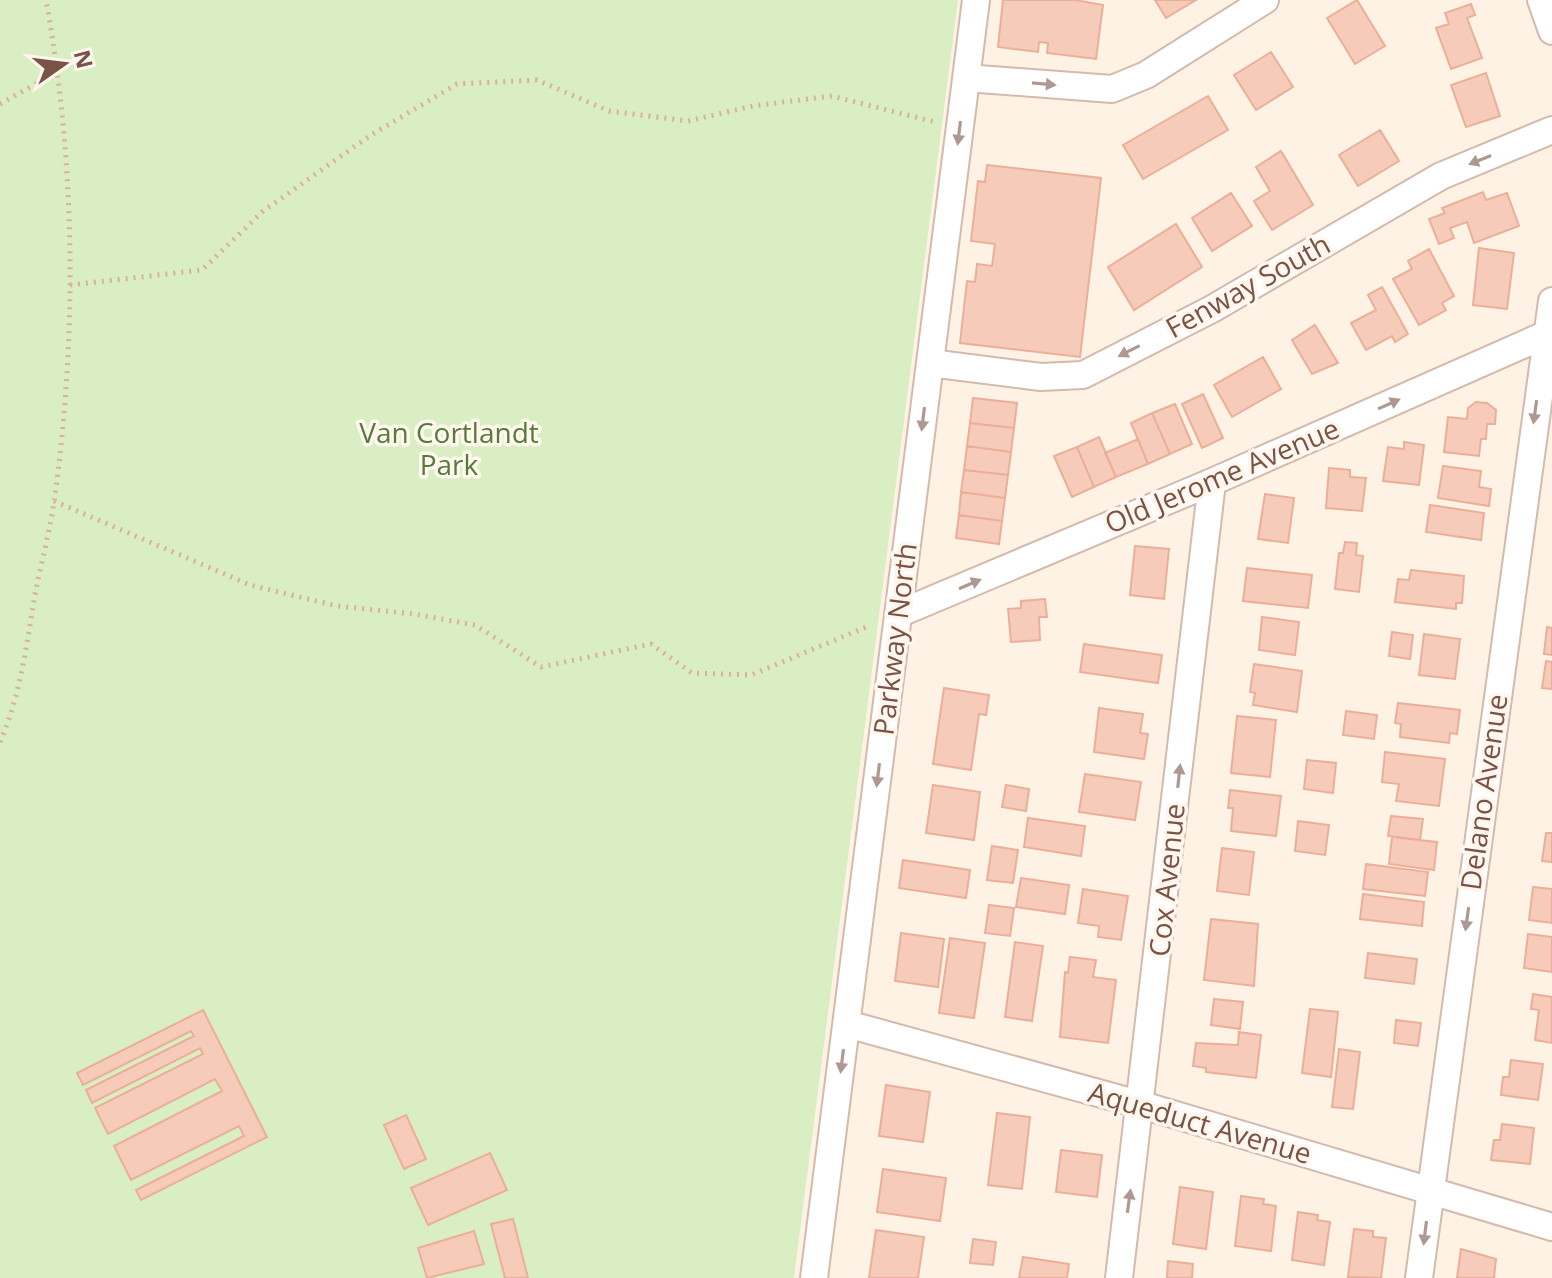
<svg xmlns="http://www.w3.org/2000/svg" width="1552" height="1278" viewBox="0 0 1552 1278" font-family="'Open Sans',sans-serif">
<style>
.green{fill:#d9eec2}
.building{fill:#f7cbba;stroke:#ebaf98;stroke-width:2}
.lines{fill:none;stroke-linecap:round;stroke-linejoin:round}
.street-casing{stroke:#d4baac;stroke-width:30}
.path{stroke:#dcae9c;stroke-width:5;stroke-dasharray:2 6;stroke-linecap:butt}
.street{stroke:#fff;stroke-width:26}
.oneway{fill:#af9891}
.labels{text-anchor:middle;stroke-width:7;stroke-linejoin:round;paint-order:stroke}
.street-label{font-size:28px;fill:#7a5347;stroke:#fff6ed}
.park-label{font-size:28px;fill:#557b3b;stroke:#fff6ed}
</style>
<rect width="100%" height="100%" fill="#fef2e5"/>
<path class="green" d="M0,0H958L794,1278H0Z"/>
<path class="building" d="M1003,0H1075L1103,5L1096,59L1047,53L1048,43L1039,42L1038,52L998,47Z
M1155,0H1196L1166,18Z
M1357,0L1385,46L1355,64L1327,18Z
M1471,4L1475,15L1467,18L1482,58L1451,69L1436,28L1449,24L1445,13Z
M1271,52L1293,87L1256,110L1234,75Z
M1486,73L1500,116L1466,127L1451,85Z
M1208,96L1228,130L1143,179L1123,145Z
M1380,130L1399,161L1358,186L1339,155Z
M1281,151L1313,205L1272,230L1254,201L1270,191L1256,167Z
M987,165L1101,178L1080,357L960,343L967,281L975,282L977,264L992,266L995,244L971,241L978,181L985,182Z
M1483,192L1486,200L1507,193L1519,226L1474,243L1467,222L1450,228L1454,238L1439,244L1429,219L1445,213L1442,208Z
M1231,193L1252,226L1212,251L1192,218Z
M1176,224L1202,267L1134,310L1108,267Z
M1479,248L1514,253L1507,309L1473,305Z
M1429,249L1454,296L1442,303L1446,310L1419,325L1393,279L1412,269L1408,261Z
M1382,287L1408,334L1395,342L1392,336L1366,350L1351,323L1376,310L1368,295Z
M1315,325L1338,363L1312,374L1292,340Z
M1263,357L1281,389L1232,417L1214,385Z
M1203,394L1223,438L1202,448L1182,404Z
M973,398L1017,403L1014,428L970,423Z
M1476,402L1487,403L1496,410L1495,424H1487L1486,439H1481L1479,456L1444,452L1448,417L1467,419L1468,408Z
M1175,404L1192,444L1170,454L1152,413Z
M1152,413L1170,454L1148,464L1131,423Z
M970,423L1014,428L1011,452L967,446Z
M1099,437L1116,477L1094,487L1077,447Z
M1138,439L1148,464L1116,477L1105,453Z
M1404,442L1424,445L1419,485L1383,481L1388,447L1404,449Z
M967,446L1011,452L1008,475L964,470Z
M1077,447L1094,487L1072,497L1054,456Z
M1443,466L1481,471L1479,487L1491,489L1489,506L1438,498Z
M1329,468L1350,470V477L1366,478L1362,511L1326,508Z
M964,470L1008,475L1005,498L961,492Z
M961,492L1005,498L1002,521L959,515Z
M1265,494L1294,498L1288,543L1258,539Z
M1430,505L1484,513L1481,540L1426,532Z
M959,515L1002,521L999,544L956,538Z
M1345,542L1357,543L1356,555L1363,556L1359,592L1335,589L1339,553H1343Z
M1135,546L1169,549L1164,599L1130,595Z
M1247,568L1312,575L1308,608L1243,601Z
M1411,570L1464,576L1462,603H1456V609L1395,602L1398,579L1409,580Z
M1045,599L1047,617H1039L1040,640L1011,642L1008,609L1021,608V601Z
M1262,617L1299,622L1295,655L1259,650Z
M1547,627L1552,628V655L1544,654Z
M1392,632L1413,635L1410,659L1389,656Z
M1424,634L1460,639L1455,679L1419,675Z
M1084,644L1162,655L1158,683L1080,672Z
M1546,661L1552,662V689L1542,688Z
M1254,664L1302,671L1297,712L1253,705L1255,693L1250,692Z
M944,688L989,695L986,715L979,714L971,770L933,764Z
M1398,703L1460,710L1457,734L1450,733L1449,743L1400,737L1401,724L1395,723Z
M1099,708L1143,714L1140,733L1148,734L1144,759L1094,752Z
M1346,711L1377,715L1374,739L1343,735Z
M1237,716L1276,720L1270,777L1231,773Z
M1385,752L1445,759L1439,806L1396,801L1399,784L1382,782Z
M1307,760L1336,763L1333,793L1304,789Z
M1085,774L1141,782L1135,820L1079,812Z
M933,785L980,792L974,840L926,833Z
M1006,785L1029,789L1026,811L1002,807Z
M1230,790L1281,796L1276,836L1231,831L1233,808H1228Z
M1391,816L1423,819L1420,840L1388,836Z
M1028,818L1085,826L1081,856L1024,847Z
M1298,821L1329,825L1325,855L1295,851Z
M1546,833H1552V862L1542,861Z
M1392,837L1437,842L1434,870L1389,864Z
M992,846L1018,850L1013,883L987,880Z
M1222,848L1254,852L1249,895L1217,891Z
M903,860L970,870L966,898L899,888Z
M1366,864L1428,872L1425,896L1363,889Z
M1021,878L1069,885L1065,914L1016,907Z
M1533,887L1552,889V923L1529,920Z
M1083,889L1128,896L1121,940L1098,937L1099,926L1078,923Z
M1363,894L1424,902L1422,926L1360,919Z
M989,905L1014,908L1010,936L985,933Z
M1211,919L1258,924L1254,986L1204,980Z
M901,933L944,939L938,987L895,981Z
M1528,934L1552,937V972L1524,968Z
M950,938L985,943L974,1018L939,1013Z
M1015,942L1043,946L1032,1021L1005,1017Z
M1368,953L1417,959L1414,984L1365,978Z
M1070,957L1096,960L1093,977L1116,980L1108,1043L1060,1037L1065,972L1068,973Z
M1533,994L1552,997V1043L1535,1040L1539,1010L1531,1009Z
M1214,999L1243,1002L1240,1029L1211,1025Z
M1310,1009L1338,1012L1331,1077L1302,1073Z
M203,1010L267,1137L141,1200L136,1190L244,1136L239,1126L131,1180L114,1146L222,1091L215,1079L108,1134L95,1108L203,1054L200,1048L92,1103L86,1090L194,1036L191,1031L83,1085L77,1073Z
M1396,1020L1421,1023L1418,1046L1394,1043Z
M1239,1032L1261,1035L1256,1078L1206,1072V1068L1193,1066L1196,1043L1238,1045Z
M1339,1049L1360,1052L1353,1109L1332,1107Z
M1511,1060L1543,1064L1538,1100L1501,1095L1503,1077H1509Z
M886,1085L930,1092L923,1142L879,1136Z
M997,1113L1030,1117L1022,1189L988,1185Z
M406,1115L426,1159L404,1169L384,1125Z
M1502,1124L1534,1128L1530,1164L1491,1160L1494,1140H1500Z
M1061,1150L1102,1155L1097,1197L1056,1192Z
M490,1153L507,1190L428,1225L411,1188Z
M883,1169L946,1178L940,1221L877,1212Z
M1180,1187L1213,1192L1206,1249L1173,1244Z
M1241,1196L1264,1199L1263,1204L1276,1206L1271,1251L1235,1246Z
M1298,1212L1318,1215L1317,1220L1330,1222L1324,1265L1292,1260Z
M513,1219L528,1278H505L491,1224Z
M1354,1229L1373,1231V1237L1386,1238L1381,1278L1348,1277Z
M876,1230L924,1237L918,1278H869Z
M474,1231L484,1264L427,1278L418,1248Z
M973,1239L996,1242L993,1265L970,1263Z
M1461,1249L1496,1259L1494,1278H1457Z
M1023,1257L1069,1264L1067,1278H1019Z
M1168,1261L1193,1264L1192,1278H1167Z"/>
<g class="lines">
<g class="street-casing">
<path id="street" d="M1541,0L1552,31
M966,78L1112,89L1146,75L1265,0
M930,363L1041,377L1083,375L1212,309L1441,176L1552,130
M898,614L1212,482L1545,335
M847,1024L1142,1105L1552,1227
M814,1278L976,0
M1119,1278L1212,482
M1419,1278L1552,301"/>
</g>
<path class="path" d="M0,104L57,72
M70,285L202,270L262,212L371,135L457,84L537,80L609,111L688,121L753,106L832,96L935,122
M54,501L250,585L337,606L414,614L475,625L541,667L651,644L692,673L751,675L871,625
M0,742C21,695 27,640 36,589C43,556 52,522 56,488C77,327 75,160 46,0"/>
<use href="#street" class="street"/>
</g>
<defs><path id="oneway-solid" d="M-6-.8H1V-3.2L6.5 0L1 3.2V.8H-6Z" transform="scale(2)"/></defs>
<g class="oneway">
<use href="#oneway-solid" transform="translate(1044 84) rotate(5)"/>
<use href="#oneway-solid" transform="translate(959 133) rotate(97)"/>
<use href="#oneway-solid" transform="translate(1480 160) rotate(158)"/>
<use href="#oneway-solid" transform="translate(1129 351) rotate(153)"/>
<use href="#oneway-solid" transform="translate(1389 404) rotate(-24)"/>
<use href="#oneway-solid" transform="translate(1535 412) rotate(98)"/>
<use href="#oneway-solid" transform="translate(923 419) rotate(97)"/>
<use href="#oneway-solid" transform="translate(970 584) rotate(-23)"/>
<use href="#oneway-solid" transform="translate(878 775) rotate(97)"/>
<use href="#oneway-solid" transform="translate(1179 776) rotate(-84)"/>
<use href="#oneway-solid" transform="translate(1467 919) rotate(98)"/>
<use href="#oneway-solid" transform="translate(842 1061) rotate(97)"/>
<use href="#oneway-solid" transform="translate(1129 1201) rotate(-82)"/>
<use href="#oneway-solid" transform="translate(1425 1233) rotate(97)"/>
</g>
<g class="labels">
<g class="street-label">
<text transform="translate(1248 286) rotate(-29)" y="10">Fenway South</text>
<text transform="translate(1222 476) rotate(-23)" y="10">Old Jerome Avenue</text>
<text transform="translate(895 639) rotate(-83)" y="10">Parkway North</text>
<text transform="translate(1484 792) rotate(-82)" y="10">Delano Avenue</text>
<text transform="translate(1167 880) rotate(-84)" y="10">Cox Avenue</text>
<text transform="translate(1200 1123) rotate(16)" y="10">Aqueduct Avenue</text>
</g>
<g class="park-label">
<text x="449" y="443">Van Cortlandt<tspan x="449" dy="32">Park</tspan></text>
</g>
</g>
<g transform="translate(64 64) rotate(76)" stroke="#fff6ed" stroke-width="6" paint-order="stroke">
<path d="M0-6L14 30L0 20L-14 30Z" fill="#7a5347"/>
<text y="-12" font-size="22" font-weight="bold" text-anchor="middle" fill="#7a5347">N</text>
</g>
</svg>
